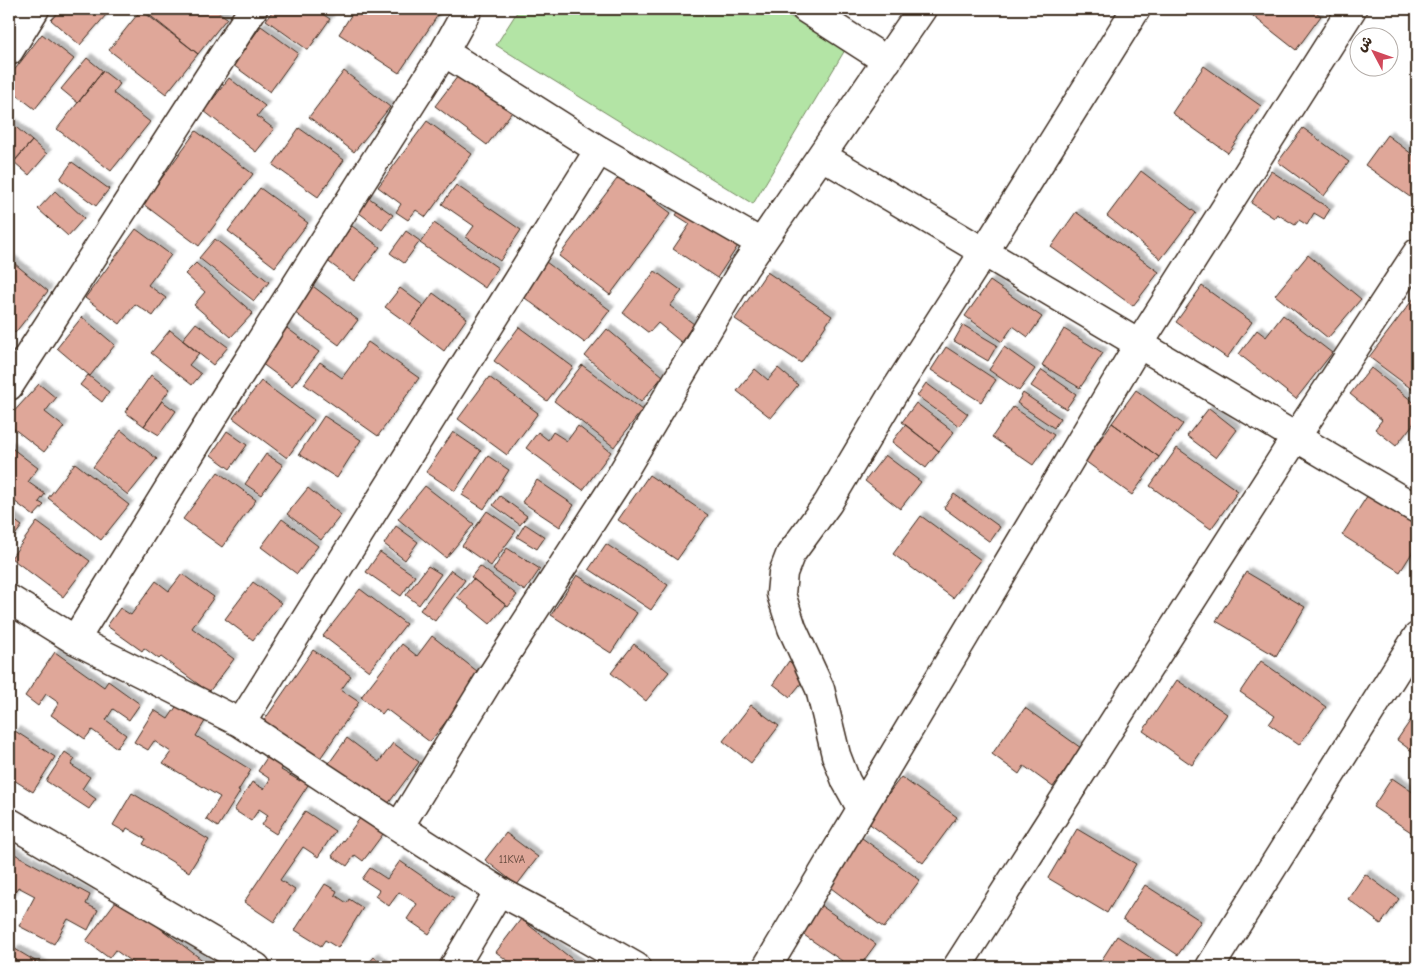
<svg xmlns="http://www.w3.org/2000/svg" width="1426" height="976" viewBox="0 0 1426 976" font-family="'Comic Neue','Playpen Sans Arabic',sans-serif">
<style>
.green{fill:#b3e4a5;stroke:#778762}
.building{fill:#dfa799;stroke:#3b2a1e;filter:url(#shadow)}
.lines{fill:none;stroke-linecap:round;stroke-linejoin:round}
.minor-casing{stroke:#3b2a1e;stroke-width:31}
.minor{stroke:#fff;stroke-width:28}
.labels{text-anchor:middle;stroke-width:4;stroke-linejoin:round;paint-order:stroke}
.number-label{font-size:11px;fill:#64493d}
</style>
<defs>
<filter id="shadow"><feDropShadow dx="4.5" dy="-4.5" stdDeviation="1" flood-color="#0004"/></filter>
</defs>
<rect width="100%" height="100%" fill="#fff"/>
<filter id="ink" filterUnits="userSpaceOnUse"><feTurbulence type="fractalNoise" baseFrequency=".02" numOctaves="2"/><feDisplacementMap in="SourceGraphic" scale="10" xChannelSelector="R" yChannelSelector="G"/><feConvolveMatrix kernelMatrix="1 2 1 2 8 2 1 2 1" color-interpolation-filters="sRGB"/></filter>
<g filter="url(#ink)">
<path class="green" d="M519,9H778L845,50L753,204L496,45Z"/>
<path class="building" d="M61,9H98L106,15L80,45L51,20Z
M142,9H214L227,18L198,54Z
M274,9H315L330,19L308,50L266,20Z
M355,9H442L399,73L339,34Z
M1244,9H1312L1321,16L1296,50Z
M141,10L198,54L166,94L109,50Z
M261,26L298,53L270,92L233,65Z
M42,34L74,59L35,109L9,89V77Z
M87,58L103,71L78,103L61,89Z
M1204,66L1261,106L1228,153L1172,113Z
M103,71L120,84L113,93L150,122L111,171L57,129Z
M344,71L390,107L354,152L309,117Z
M461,72L512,112L487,145L435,106Z
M229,78L265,106L257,116L274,129L256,152L204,111Z
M9,121L32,141L9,167Z
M427,121L472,154L426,217L416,210L408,220L396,212L401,204L378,187Z
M299,128L344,160L318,197L273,165Z
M1303,128L1349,162L1324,196L1278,162Z
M196,131L253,174L199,246L143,204Z
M1387,135L1417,158V202L1365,165Z
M32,141L47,154L29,175L14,162Z
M72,162L109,189L96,206L60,179Z
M1141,171L1196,213L1161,259L1107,216Z
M1271,171L1330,209L1324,219L1314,213L1307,225L1299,220L1295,225L1277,214L1274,218L1251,203Z
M620,175L671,213L610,295L559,256Z
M456,185L521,230L500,261L466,237L474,226L442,204Z
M260,188L308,223L275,267L228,231Z
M55,191L84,218L68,236L38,209Z
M365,195L393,215L382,230L354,209Z
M686,200L743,238L717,278L673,249L690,224L676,215Z
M1076,212L1159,272L1133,306L1051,247Z
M434,223L498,268L485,288L420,243Z
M352,226L380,247L354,281L326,260Z
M136,229L171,255L148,285L166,298L153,316L135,304L120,324L85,298Z
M406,231L420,241L404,263L390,253Z
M215,239L269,282L254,301L199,258Z
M1308,255L1361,299L1328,338L1275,295Z
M9,259L48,291L15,333L9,328Z
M546,262L610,310L585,343L521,295Z
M196,263L253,313L231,337L194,305L205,292L185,274Z
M655,271L682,291L670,306L694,324L681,342L658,323L649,333L623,313Z
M767,272L832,316L801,363L735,319Z
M990,281L1042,317L1028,337L1013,326L1002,342L965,316Z
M310,284L358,320L339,345L291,310Z
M1202,286L1252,322L1227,358L1176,322Z
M400,288L424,306L410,325L385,307Z
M433,293L467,318L444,351L410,325Z
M1414,298L1417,301V393L1369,357Z
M1283,315L1332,353L1296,399L1239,354L1257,330L1266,337Z
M82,317L115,345L90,376L57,348Z
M196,323L228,347L213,365L182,340Z
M283,325L319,352L292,386L257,360Z
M963,325L997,345L988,361L954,341Z
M519,327L573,367L547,401L494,361Z
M607,329L663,376L641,402L585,356Z
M1064,329L1103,353L1080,388L1042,365Z
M170,330L199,353L189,365L201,374L192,385L151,353Z
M368,342L419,378L378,436L304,384L320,362L342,378Z
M946,347L996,380L981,402L931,370Z
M1004,347L1035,369L1019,391L989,370Z
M582,365L642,410L614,447L554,401Z
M778,368L798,385L771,418L737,391L755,369L768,380Z
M1371,368L1417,405V419L1396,446L1375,429L1382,420L1350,394Z
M1042,370L1076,394L1066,409L1031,386Z
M88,375L109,392L102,402L80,385Z
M151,375L170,389L144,426L125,412Z
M489,377L538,413L507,455L458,419Z
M261,381L314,420L287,458L233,418Z
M926,383L968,414L959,426L917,396Z
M39,384L56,398L45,412L64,427L44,452L9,425V417Z
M1136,390L1183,424L1159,457L1112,423Z
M1023,393L1060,418L1054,428L1017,403Z
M162,401L176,411L159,435L144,426Z
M916,403L954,432L939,451L902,422Z
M1013,407L1054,435L1033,465L992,437Z
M1209,408L1237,430L1216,458L1187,436Z
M324,416L361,440L337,478L299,454Z
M1112,423L1159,457L1132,495L1085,461Z
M905,425L939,451L926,468L892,442Z
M578,426L611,452L583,490L526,448L538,432L548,440L553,432L567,441Z
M121,430L157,459L128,495L93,467Z
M227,431L247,445L230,469L211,455Z
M453,432L481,451L455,491L426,472Z
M9,446L38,468L28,482L45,494L39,502L44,505L34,516L14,501L11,506L9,505Z
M1177,448L1238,491L1211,529L1150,486Z
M266,454L283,465L261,495L245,484Z
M885,455L921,482L900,509L865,481Z
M488,456L509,470L484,509L462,495Z
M75,463L129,505L101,540L48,498Z
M218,472L256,500L222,547L183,519Z
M649,475L708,515L677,560L618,520Z
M537,480L574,505L560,527L522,502Z
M425,486L474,524L446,558L398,519Z
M1373,487L1417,516V545L1400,572L1342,535Z
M308,488L341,515L321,540L287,514Z
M954,494L1000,527L990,542L944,508Z
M500,496L527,516L520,525L493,505Z
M487,511L516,531L491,566L462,546Z
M9,516L22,526L9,543Z
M921,516L981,560L953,598L893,554Z
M282,519L318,546L297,574L261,547Z
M37,522L90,561L63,597L11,558Z
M525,524L545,537L537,549L517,537Z
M396,526L418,542L405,560L384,544Z
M606,544L668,585L651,610L589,569Z
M507,548L540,569L525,591L493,570Z
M380,552L415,576L401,596L366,572Z
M428,566L441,574L419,605L406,595Z
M480,566L517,595L508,607L471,577Z
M451,570L465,580L435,621L420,610Z
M1246,572L1305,607L1276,656L1216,621Z
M182,574L214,597L192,628L234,659L209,692L161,657L159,659L144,648L142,651L107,626L120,608L131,615L156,581L169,591Z
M577,575L637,613L611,653L551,615Z
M473,579L506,605L490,624L457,597Z
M253,582L281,603L253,640L225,619Z
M360,589L406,624L369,671L323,636Z
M432,636L482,675L430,742L386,709L382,714L361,697L402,644L417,656Z
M634,644L669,672L646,701L611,673Z
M313,650L351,676L341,690L359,702L319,760L263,722Z
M55,652L104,687L108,681L140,704L129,720L113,709L106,720L126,735L117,748L92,730L85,739L51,715L59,703L46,694L38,706L25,696Z
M789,661L807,676L790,697L773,684Z
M1261,661L1326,707L1299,745L1269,724L1275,716L1240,692Z
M1177,680L1227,714L1192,765L1143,731Z
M180,701L207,718L196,736L251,770L238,791L240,792L218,827L206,819L220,797L163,763L171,752L154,741L148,750L134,742L154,710L168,719Z
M751,705L779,726L751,763L723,741Z
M1025,708L1081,748L1053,787L1024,766L1019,774L992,754Z
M1417,711V755L1397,740Z
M15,731L55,757L33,792L9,777V741Z
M347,738L379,762L393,743L419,762L385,808L327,766Z
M272,750L287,761L281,770L300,781L303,777L310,782L276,834L262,825L268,815L259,809L251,821L234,810L252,782L264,789L270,779L258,771Z
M65,752L75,759L71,765L90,777L82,789L96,799L89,809L46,781Z
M901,777L957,817L923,863L867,822Z
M1392,778L1417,795V836L1373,807Z
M132,793L209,840L189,872L143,844L146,839L127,828L125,832L113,825Z
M366,810L389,826L363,861L355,855L347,866L332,856Z
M305,811L335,831L318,857L303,847L280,880L295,890L274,922L244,902Z
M1077,829L1136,864L1107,913L1048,878Z
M506,833L538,857L517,885L485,860Z
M862,838L920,880L884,928L827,885Z
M9,851L90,895L86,904L98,910L88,930L68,919L54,944L19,926L35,896L18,887L9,904Z
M400,861L454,898L429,934L407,919L417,904L399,892L389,906L375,896L379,890L362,879L370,868L387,879Z
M1365,874L1399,899L1381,924L1348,899Z
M325,884L337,891L335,895L347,903L349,899L363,908L338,948L325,940L321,946L295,930Z
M1145,885L1201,921L1178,955L1123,919Z
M119,897L209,965L207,967H136L137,966L115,950L109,958L86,941Z
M820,905L876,944L859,967H851L801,933Z
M521,919L581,966L580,967H516L496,952Z
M1117,936L1165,967H1097Z
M15,949L45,967H9V959Z
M374,957L387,967H365Z"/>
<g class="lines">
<g class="minor-casing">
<path id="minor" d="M806,9L887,61
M9,51L35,9
M444,52L599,150L761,243
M822,156L1417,509
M9,386L253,9
M9,599L75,640L241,723L399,827L499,891L563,925L636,967
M75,640L231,388L444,52L468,9
M241,723L599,150
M861,808L846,781L836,755L820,689L792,628L781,594L783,573L790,555L828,503L891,397L984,252L1136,9
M9,822L256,967
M399,827L489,680L617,482L744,268L922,9
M454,967L499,891
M767,967L1139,344L1352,9
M957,967L1296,437L1417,253
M1210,967L1417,637"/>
</g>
<use href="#minor" class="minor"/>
</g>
</g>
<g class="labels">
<g class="number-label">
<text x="512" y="863">11KVA</text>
</g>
</g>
<rect width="1426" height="976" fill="none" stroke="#fff" stroke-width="30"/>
<rect x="15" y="15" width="1396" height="946" fill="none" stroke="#3b2a1e" stroke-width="2" filter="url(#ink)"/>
<g transform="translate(1374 52) rotate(311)"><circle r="24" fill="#ffffff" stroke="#b1aaa5"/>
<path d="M0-4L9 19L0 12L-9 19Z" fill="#d1495b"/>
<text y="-8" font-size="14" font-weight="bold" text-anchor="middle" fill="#3b2a1e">ش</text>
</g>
</svg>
